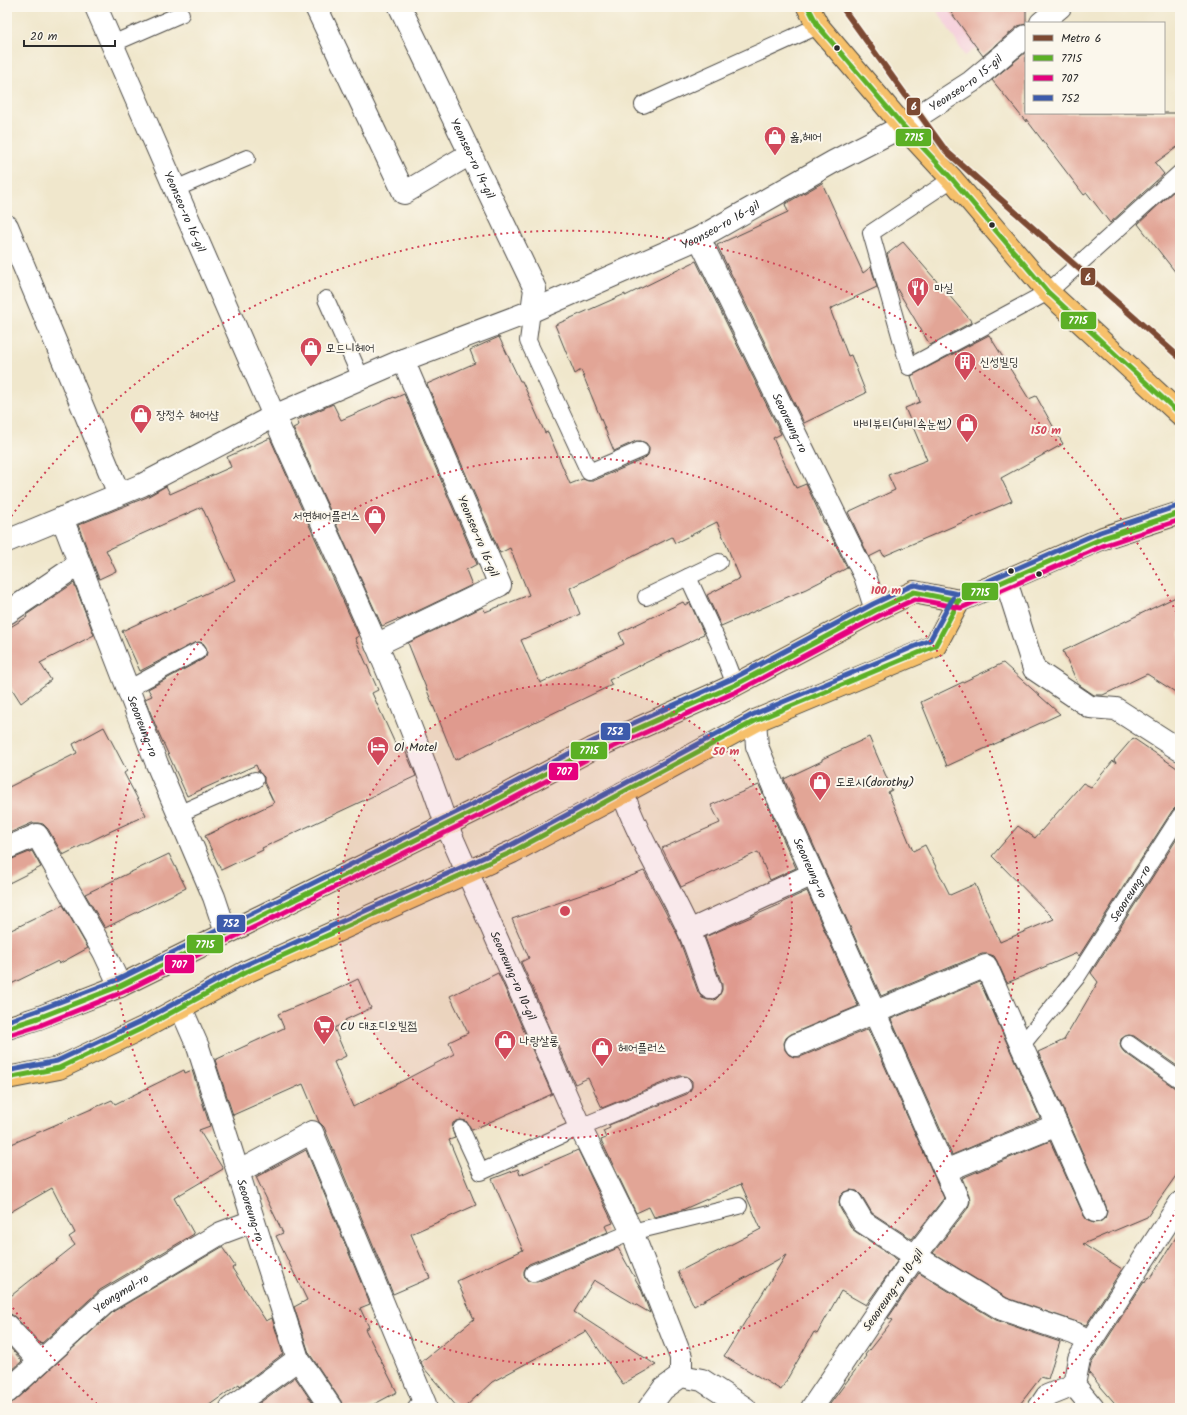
<svg xmlns="http://www.w3.org/2000/svg" width="1187" height="1415" viewBox="0 0 1187 1415" font-family="Kalam,'Poor Story',sans-serif">
<style>
.built{fill:#f5cfdb}
.building{fill:#e2a596}
.lines{fill:none;stroke-linecap:round;stroke-linejoin:round}
.service-casing{stroke:#494743;stroke-width:18}
.minor-casing{stroke:#494743;stroke-width:24}
.primary-casing{stroke:#494743;stroke-width:24}
.service{stroke:#fff;stroke-width:16}
.minor{stroke:#fff;stroke-width:22}
.primary{stroke:#f6c06b;stroke-width:22}
.bus-1-casing{stroke:#fbf7ec;stroke-width:8}
.bus-2-casing{stroke:#fbf7ec;stroke-width:8}
.bus-3-casing{stroke:#fbf7ec;stroke-width:8}
.bus-1{stroke:#5bb025;stroke-width:5}
.bus-2{stroke:#e5007d;stroke-width:5}
.bus-3{stroke:#3d5bab;stroke-width:5}
.metro-1-casing{stroke:#fbf7ec;stroke-width:9}
.metro-1{stroke:#7c4932;stroke-width:6}
.ring{fill:none;stroke:#d1495b;stroke-width:2;stroke-dasharray:2 4}
.bus-dot{fill:#2b2b2b;stroke:#fbf7ec;stroke-width:1.5}
.labels{text-anchor:middle;stroke-width:4;stroke-linejoin:round;paint-order:stroke}
.street-label{font-size:12px;fill:#2b2b2b;stroke:#fbf7ec}
.poi-label{font-size:12px;fill:#2b2b2b;stroke:#fbf7ec;text-anchor:start}
.centre{fill:#d1495b;stroke:#fbf7ec;stroke-width:2}
.ring-label{font-size:12px;text-anchor:middle;font-weight:bold;fill:#d1495b;stroke:#fbf7ec;stroke-width:4;stroke-linejoin:round;paint-order:stroke}
.line-badge{stroke:#fbf7ec;stroke-width:1.5}
.badge-label{font-size:11px;text-anchor:middle;font-weight:bold;fill:#fff}
</style>
<rect width="100%" height="100%" fill="#fbf7ec"/>
<filter id="ink" filterUnits="userSpaceOnUse"><feTurbulence type="fractalNoise" baseFrequency=".025" numOctaves="2"/><feDisplacementMap in="SourceGraphic" scale="8" xChannelSelector="R" yChannelSelector="G"/><feConvolveMatrix kernelMatrix="1 2 1 2 8 2 1 2 1" color-interpolation-filters="sRGB"/></filter>
<filter id="wash" filterUnits="userSpaceOnUse"><feTurbulence type="fractalNoise" baseFrequency=".012" numOctaves="4" result="noise"/><feDisplacementMap in="SourceGraphic" scale="16" xChannelSelector="R" yChannelSelector="G"/><feGaussianBlur stdDeviation="0.9" result="paint"/><feColorMatrix in="noise" values="0 0 0 0 0 0 0 0 0 0 0 0 0 0 0 0 0 1.4 0 .05"/><feComposite in="paint" operator="in"/></filter>
<g filter="url(#wash)">
<rect width="100%" height="100%" fill="#f0e7cc"/>
<path class="built" d="M935,7H1033L965,56Z"/>
<g id="blocks">
<path class="building" d="M947,7H1026V24L1018,26L983,56Z
M1026,52V113H1180V145L1155,163L1164,174L1110,223L1087,193L1084,195L1026,119V122L992,80Z
M822,183L863,273L871,267L877,287L830,309L848,356L851,355L866,393L804,423L717,245L788,212L785,204Z
M1176,189L1180,195V278L1138,224Z
M903,242L972,322L930,345L897,289L887,254Z
M696,261L781,434L773,438L796,488L806,484L824,523H825L847,568L806,589L721,626L707,595L740,578L717,522L675,543L672,537L570,588L580,614L521,640L540,683L624,644L619,633L683,602L685,605L690,603L704,634L699,636L700,637L609,680L612,685L455,760L408,643L483,607L485,612L529,595L510,548L500,553L427,384L475,363L470,350L499,337L520,381H522L545,433L548,432L570,484L583,479L588,481H593L644,459L648,455L649,451V447L646,443L641,441H636L614,451L581,370L575,374L555,325L625,294V296Z
M989,335L1029,399L1036,396L1063,444L1001,478L1012,501L884,556L881,551L869,557L848,512L895,490L888,475L927,460L905,408L920,402L911,376Z
M404,394L477,564L466,570L472,585L399,620L398,619L382,626L293,428L299,425L297,420L333,404L341,420L394,397L395,398Z
M270,438L359,636L355,638L378,690L372,693L398,750L404,748L416,776L262,848L263,850L221,870L205,836L274,803L264,782V777L259,772L256,765L187,796L157,729L145,699L152,696L148,689L203,659L206,656L207,652L206,647L203,643L199,642L194,643L140,671L122,631L165,611L166,612L235,580L202,507L106,550L116,571L99,579L78,525L147,497L166,486L170,494L231,467L227,457Z
M74,583L94,635L40,663L51,680L21,703L7,681V629L27,617L26,615Z
M1180,595V695L1147,674L1103,695H1094L1078,684L1063,651Z
M1003,663L1060,714L947,766L921,702Z
M104,727L127,771L124,773L146,815L107,833L63,855L48,829L43,824L38,823H32L7,834V788L77,753L73,744Z
M869,737L892,790L888,792L913,851L925,845L950,895L975,884L1000,942L1054,919L992,856L1018,826L1035,838L1083,783L1091,787L1113,761L1116,763L1114,760L1133,738L1180,770V807L1175,808L1172,811L1079,956L1077,953L1007,983L997,961L994,956L988,954H982L881,996L784,779L822,761V759Z
M759,785L796,868L770,880L758,852L681,887L662,848L720,823L711,805Z
M1180,834V1068L1134,1036L1129,1035L1125,1036L1121,1039L1120,1044L1121,1048L1124,1052L1175,1088L1180,1089V1170L1147,1217L1083,1244L1122,1269L1086,1325L1007,1298L933,1253L968,1208L970,1202L969,1195L962,1178L1050,1141L1084,1216L1088,1221L1094,1223L1100,1222L1105,1218L1107,1212L1106,1206L1038,1052L1064,1040L1098,982L1091,973Z
M32,851L41,867L7,884V860L12,859Z
M169,854L186,888L105,928L85,894Z
M644,871L678,936L698,992L702,998L708,1000H715L719,996L722,990V984L705,937L781,904V903L807,891L858,1006L791,1034L786,1038L784,1043L785,1050L789,1055L794,1057H800L868,1029L944,1198L912,1239L872,1213L862,1196L857,1191L850,1190L844,1192L840,1196L839,1202L840,1208L852,1229L856,1232L898,1260L866,1305L841,1291L817,1334L814,1332L781,1390L724,1356L786,1255L694,1306L678,1272L761,1229L741,1184L682,1210L654,1217L649,1207L636,1213L601,1140L606,1138L603,1131L610,1128L609,1125L687,1094L690,1091L692,1087V1081L689,1078L685,1076H679L602,1108L588,1078L575,1084L521,962L529,958L512,919L598,889Z
M63,905L88,948L59,964L58,961L7,986V932Z
M498,973L552,1094L472,1130L466,1121L461,1120L457,1121L453,1123L452,1129L455,1138L449,1140L476,1205L411,1234L430,1278L393,1294L324,1127L319,1122L303,1084L233,1115L215,1060L284,1028L278,1014L331,992L358,979L371,1008L345,1020L346,1022L334,1028L346,1056L334,1062L353,1107L454,1054L449,1042L468,1033L450,996Z
M980,982L1040,1118L952,1155L891,1019Z
M184,1070L185,1073L192,1070L210,1126L199,1130L223,1169L174,1198L194,1234L100,1290L41,1344L16,1318L11,1314H7V1299L75,1245L69,1237L75,1233L52,1188L7,1214V1146L112,1100L115,1104Z
M306,1150L370,1304L360,1308L369,1327L365,1329L397,1392L367,1408H343L341,1401L309,1353L294,1307L307,1300L276,1236L283,1233L256,1177Z
M578,1150L613,1223L605,1226L608,1232L529,1264L526,1267L524,1271V1276L528,1281L532,1282H537L618,1248L641,1289L650,1313L594,1280L574,1312L656,1365L623,1384L586,1331L492,1382L464,1408H458L423,1367L421,1362L474,1319L457,1281L523,1250L492,1179L518,1169L520,1175Z
M1180,1231V1408H1119L1089,1373L1091,1364L1144,1282L1145,1283L1148,1277L1150,1279Z
M222,1247L235,1266L232,1268L266,1321L272,1318L283,1354L240,1386L239,1384L205,1408H7V1404L15,1401L114,1311Z
M919,1273L996,1320L1060,1342L1048,1379L1041,1377L1017,1408H827L866,1356L865,1355L893,1320L888,1318Z
M7,1344L22,1361L7,1375Z
M295,1377L316,1408H254V1407Z"/>
</g>
</g>
<g filter="url(#ink)">
<use href="#blocks" fill-opacity="0" stroke="#494743" stroke-width="1"/>
<g class="lines">
<g class="service-casing">
<g id="service">
<path d="M112,44L181,14"/>
<path d="M643,105L818,26"/>
<path d="M952,179L871,233L909,367L1048,292L1180,173"/>
<path d="M175,189L247,158"/>
<path d="M326,299L361,378"/>
<path d="M532,311L528,341L589,472L640,450"/>
<path d="M688,577L720,646L735,685"/>
<path d="M646,597L719,562"/>
<path d="M128,689L198,651"/>
<path d="M178,814L255,780"/>
<path d="M1129,1044L1180,1080"/>
<path id="s1" d="M1021,1046L1077,977L1180,816"/>
<path d="M461,1129L481,1172L580,1127L683,1085"/>
<path d="M533,1273L632,1232L739,1206"/>
</g>
</g>
<g class="minor-casing">
<g id="minor">
<path id="s2" d="M96,7C159,152 221,297 285,441C342,567 402,693 446,824L580,1127L632,1232L681,1357V1376"/>
<path d="M316,7L404,193L470,154"/>
<path id="s3" d="M400,7L535,289L532,311"/>
<path d="M1041,23L1060,7"/>
<path d="M7,226L119,494"/>
<path id="s4" d="M699,238L865,576L876,610"/>
<path id="s5" d="M62,518L157,764L214,897L226,933"/>
<path id="s6" d="M7,541L142,485L274,416L403,360L532,311L699,238L833,162L903,126L971,82L1026,36"/>
<path d="M1006,581L1034,669L1090,707L1116,709L1180,750"/>
<path d="M7,613L79,564"/>
<path d="M376,645L500,585L403,360"/>
<path id="s7" d="M755,721L757,746L776,793L813,874L958,1200L915,1256L812,1408"/>
<path d="M623,793C639,841 668,884 689,931C697,949 703,969 710,988"/>
<path d="M7,848L37,835L104,952L120,986"/>
<path d="M689,931L813,874"/>
<path id="s8" d="M181,1008L198,1047L298,1359L331,1408"/>
<path d="M796,1045L986,966L1095,1211"/>
<path d="M945,1171L1057,1125"/>
<path d="M238,1172L312,1132L425,1404L419,1408"/>
<path d="M851,1202L863,1222L915,1256L1002,1309L1073,1333L1090,1341"/>
<path d="M7,1326L40,1362"/>
<path id="s9" d="M7,1392L107,1301L221,1233L253,1221"/>
<path d="M231,1408L298,1359"/>
<path d="M649,1408L663,1389L681,1376L702,1380L745,1408"/>
<path d="M1039,1408L1047,1396L1074,1385"/>
<path d="M1093,1408L1074,1385L1079,1359L1180,1203"/>
</g>
</g>
<g class="primary-casing">
<path id="primary" d="M808,7L818,26L903,126L952,179L1048,292L1180,414
M7,1028L38,1018L120,986L490,803L592,749L735,685L876,610L914,592L959,601L1103,538L1180,513
M7,1078L59,1068L145,1027L246,972L512,852L623,793L755,721L935,646L959,601"/>
</g>
<use href="#service" class="service"/>
<use href="#minor" class="minor"/>
<use href="#primary" class="primary"/>
<g class="bus-1-casing">
<path id="bus-1" d="M808,7L818,26L903,126L952,179L1048,292L1180,414
M7,1028L38,1018L120,986L490,803L592,749L735,685L876,610L914,592L959,601L1103,538L1180,513
M7,1078L59,1068L145,1027L246,972L512,852L755,721L935,646L959,601"/>
</g>
<g class="bus-2-casing">
<path id="bus-2" d="M9,1035L41,1025L123,992L493,809L595,755L738,691L879,616L915,599L961,608L1105,545L1180,520"/>
</g>
<g class="bus-3-casing">
<path id="bus-3" d="M7,1021L36,1011L117,980L487,797L589,743L732,679L873,604L911,586L915,585L958,594L1100,532L1178,506
M7,1071L57,1061L142,1021L243,966L509,846L752,715L930,640L953,598"/>
</g>
<use href="#bus-1" class="bus-1"/>
<use href="#bus-2" class="bus-2"/>
<use href="#bus-3" class="bus-3"/>
<g class="metro-1-casing">
<path id="metro-1" d="M842,7L946,151L1180,358"/>
</g>
<use href="#metro-1" class="metro-1"/>
</g>
</g>
<circle cx="565" cy="911" r="227" fill="#d1495b" fill-opacity=".12"/>
<g class="ring">
<circle cx="565" cy="911" r="227"/>
<circle cx="565" cy="911" r="454"/>
<path d="M1179 1204A680 680 0 0 1 1033 1404M97 1404A680 680 0 0 1 8 1301M8 521A680 680 0 0 1 1179 618"/>
</g>
<defs>
<g id="shop-pin" transform="scale(1.15)"><path d="M0 17L-7.5 6A9.5 9.5 0 1 1 7.5 6Z" fill="#d1495b" stroke="#fbf7ec"/><path d="M-5-2.5h2.3a2.7 3.5 0 0 1 5.4 0H5L5.5 6h-11ZM-1.5-2.5h3a1.5 2.3 0 0 0-3 0Z" fill="#fff"/></g>
<g id="restaurant-pin" transform="scale(1.15)"><path d="M0 17L-7.5 6A9.5 9.5 0 1 1 7.5 6Z" fill="#d1495b" stroke="#fbf7ec"/><path d="M-5-6h1v4h1v-4h1v4h1v-4h1v5L-1.5 .5V6h-2V.5L-5-1ZM5-6V6H3V1.5H1.5Q1.5-4 5-6Z" fill="#fff"/></g>
<g id="building-pin" transform="scale(1.15)"><path d="M0 17L-7.5 6A9.5 9.5 0 1 1 7.5 6Z" fill="#d1495b" stroke="#fbf7ec"/><path d="M-4-6H4V6H1V3H-1V6H-4ZM-2.5-4.3h1.7v1.8h-1.7ZM.8-4.3h1.7v1.8H.8ZM-2.5-1h1.7V.8h-1.7ZM.8-1h1.7V.8H.8Z" fill="#fff"/></g>
<g id="hotel-pin" transform="scale(1.15)"><path d="M0 17L-7.5 6A9.5 9.5 0 1 1 7.5 6Z" fill="#d1495b" stroke="#fbf7ec"/><path d="M-6-4.5h1.5V1H6V5H4.5V3h-9V5H-6ZM-4 0a1.8 1.8 0 1 1 3.6 0ZM.5 0V-2.5h3Q6-2.5 6 0Z" fill="#fff"/></g>
<g id="supermarket-pin" transform="scale(1.15)"><path d="M0 17L-7.5 6A9.5 9.5 0 1 1 7.5 6Z" fill="#d1495b" stroke="#fbf7ec"/><path d="M-6-5.5h2.5l.6 2H6L4.5 2H-2.5L-4.4-4H-6ZM-1.5 3.2a1.3 1.3 0 1 0 .1 0ZM3 3.2a1.3 1.3 0 1 0 .1 0Z" fill="#fff"/></g>
</defs>
<g fill-rule="evenodd">
<use href="#shop-pin" x="775" y="137"/>
<use href="#restaurant-pin" x="918" y="288"/>
<use href="#shop-pin" x="311" y="348"/>
<use href="#building-pin" x="965" y="362"/>
<use href="#shop-pin" x="141" y="415"/>
<use href="#shop-pin" x="967" y="424"/>
<use href="#shop-pin" x="375" y="516"/>
<use href="#hotel-pin" x="378" y="747"/>
<use href="#shop-pin" x="820" y="782"/>
<use href="#supermarket-pin" x="324" y="1026"/>
<use href="#shop-pin" x="505" y="1041"/>
<use href="#shop-pin" x="602" y="1048"/>
</g>
<g class="bus-dot">
<circle cx="837" cy="48" r="3.5"/>
<circle cx="992" cy="225" r="3.5"/>
<circle cx="1011" cy="571" r="3.5"/>
<circle cx="1039" cy="574" r="3.5"/>
</g>
<g class="labels">
<g class="street-label">
<text dy="4" stroke="none"><textPath href="#s6" startOffset="1065">Yeonseo-ro 15-gil</textPath></text>
<text dy="4" stroke="none"><textPath href="#s3" startOffset="168">Yeonseo-ro 14-gil</textPath></text>
<text dy="4" stroke="none"><textPath href="#s2" startOffset="223">Yeonseo-ro 16-gil</textPath></text>
<text dy="4" stroke="none"><textPath href="#s6" startOffset="781">Yeonseo-ro 16-gil</textPath></text>
<text dy="4" stroke="none"><textPath href="#s4" startOffset="206">Seooreung-ro</textPath></text>
<text transform="translate(478 536) rotate(67)" y="4">Yeonseo-ro 16-gil</text>
<text dy="4" stroke="none"><textPath href="#s5" startOffset="223">Seooreung-ro</textPath></text>
<text dy="4" stroke="none"><textPath href="#s7" startOffset="158">Seooreung-ro</textPath></text>
<text dy="4" stroke="none"><textPath href="#s1" startOffset="188">Seooreung-ro</textPath></text>
<text dy="4" stroke="none"><textPath href="#s2" startOffset="1055">Seooreung-ro 10-gil</textPath></text>
<text dy="4" stroke="none"><textPath href="#s8" startOffset="214">Seooreung-ro</textPath></text>
<text transform="translate(893 1290) rotate(-55)" y="4">Seooreung-ro 10-gil</text>
<text dy="4" stroke="none"><textPath href="#s9" startOffset="151">Yeongmal-ro</textPath></text>
</g>
<g class="poi-label">
<text x="790" y="141">옳,헤어</text>
<text x="934" y="292">마실</text>
<text x="326" y="352">모드니헤어</text>
<text x="980" y="366">신성빌딩</text>
<text x="156" y="419">장정수 헤어샵</text>
<text x="952" y="428" text-anchor="end">바비뷰티(바비속눈썹)</text>
<text x="360" y="520" text-anchor="end">서연헤어플러스</text>
<text x="394" y="751">Ol Motel</text>
<text x="836" y="786">도로시(dorothy)</text>
<text x="340" y="1030">CU 대조디오빌점</text>
<text x="520" y="1045">나랑살롱</text>
<text x="618" y="1052">헤어플러스</text>
</g>
</g>
<circle cx="565" cy="911" r="6" class="centre"/>
<g class="ring-label">
<text x="1046" y="434">150 m</text>
<text x="886" y="594">100 m</text>
<text x="726" y="755">50 m</text>
</g>
<g class="line-badge">
<rect x="906" y="97" width="15" height="19" rx="4" fill="#7c4932"/>
<rect x="895" y="128" width="37" height="19" rx="4" fill="#5bb025"/>
<rect x="1080" y="267" width="16" height="19" rx="4" fill="#7c4932"/>
<rect x="1060" y="311" width="37" height="19" rx="4" fill="#5bb025"/>
<rect x="961" y="582" width="38" height="19" rx="4" fill="#5bb025"/>
<rect x="600" y="722" width="31" height="19" rx="4" fill="#3d5bab"/>
<rect x="570" y="741" width="38" height="19" rx="4" fill="#5bb025"/>
<rect x="548" y="762" width="31" height="19" rx="4" fill="#e5007d"/>
<rect x="216" y="914" width="30" height="19" rx="4" fill="#3d5bab"/>
<rect x="186" y="934" width="38" height="20" rx="4" fill="#5bb025"/>
<rect x="164" y="954" width="31" height="20" rx="4" fill="#e5007d"/>
</g>
<g class="badge-label">
<text x="914" y="110">6</text>
<text x="914" y="141">7715</text>
<text x="1088" y="281">6</text>
<text x="1078" y="324">7715</text>
<text x="980" y="596">7715</text>
<text x="615" y="735">752</text>
<text x="589" y="754">7715</text>
<text x="564" y="775">707</text>
<text x="231" y="927">752</text>
<text x="205" y="948">7715</text>
<text x="179" y="968">707</text>
</g>
<rect width="1187" height="1415" fill="none" stroke="#fbf7ec" stroke-width="24"/>
<rect x="1025" y="22" width="140" height="92" fill="#fbf7ec" stroke="#a8a59f"/>
<rect x="1033" y="35" width="20" height="6" fill="#7c4932" stroke="#a8a59f"/>
<text x="1061" y="42" font-size="12" fill="#2b2b2b">Metro 6</text>
<rect x="1033" y="55" width="20" height="6" fill="#5bb025" stroke="#a8a59f"/>
<text x="1061" y="62" font-size="12" fill="#2b2b2b">7715</text>
<rect x="1033" y="75" width="20" height="6" fill="#e5007d" stroke="#a8a59f"/>
<text x="1061" y="82" font-size="12" fill="#2b2b2b">707</text>
<rect x="1033" y="95" width="20" height="6" fill="#3d5bab" stroke="#a8a59f"/>
<text x="1061" y="102" font-size="12" fill="#2b2b2b">752</text>
<path d="M24 40v6h91v-6" fill="none" stroke="#2b2b2b" stroke-width="2"/>
<text x="30" y="40" font-size="12" fill="#2b2b2b" stroke="#fbf7ec" stroke-width="3" paint-order="stroke">20 m</text>
</svg>
